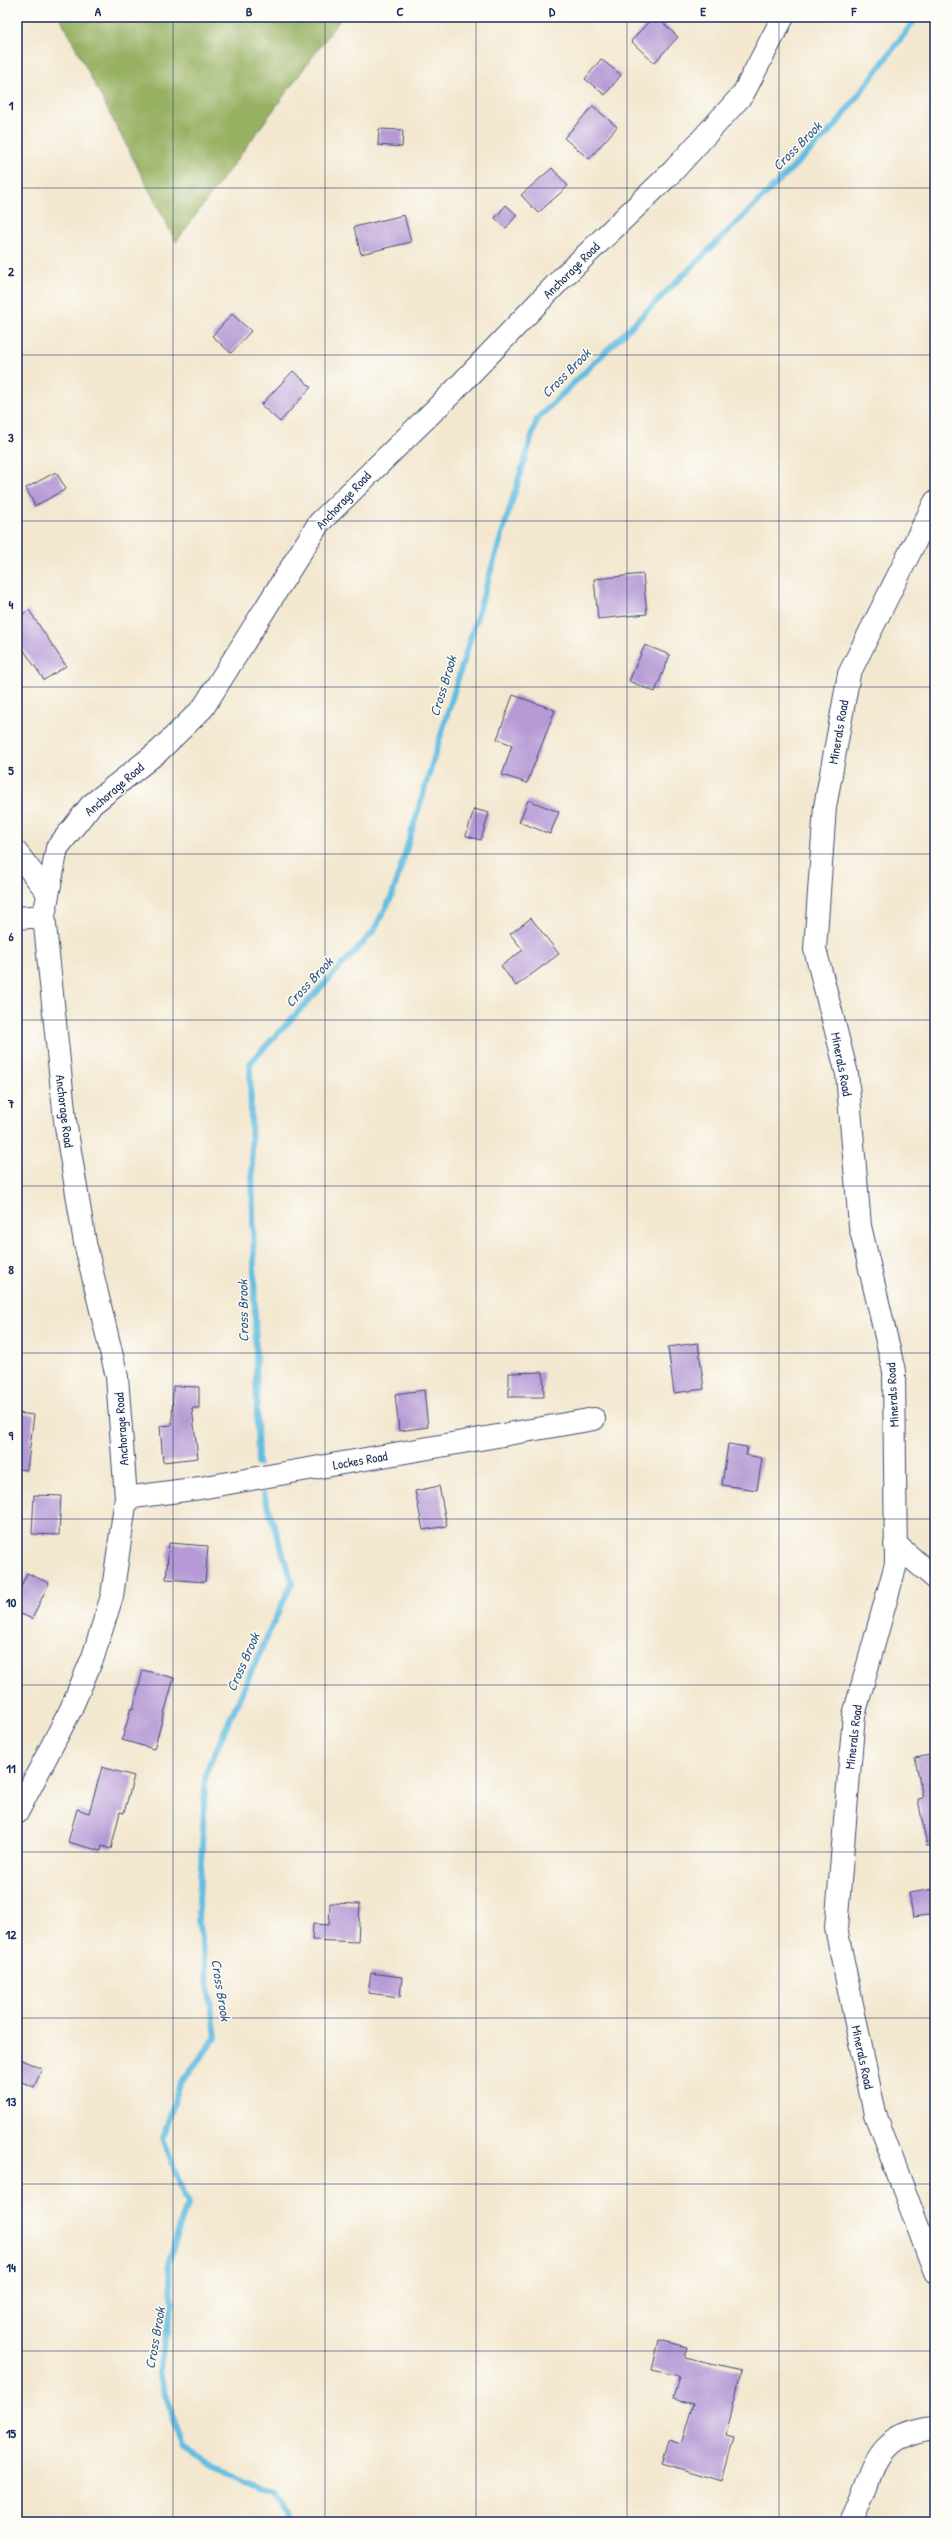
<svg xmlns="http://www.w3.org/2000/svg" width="952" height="2539" viewBox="0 0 952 2539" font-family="'Patrick Hand',sans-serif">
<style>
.forest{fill:#97b062;stroke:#597060}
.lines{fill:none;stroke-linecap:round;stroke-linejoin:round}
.stream{stroke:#64bde1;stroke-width:6}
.building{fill:#b69ad5}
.street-casing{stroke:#3b4b6f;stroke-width:24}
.street{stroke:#fff;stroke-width:22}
.grid{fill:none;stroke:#1b2f5e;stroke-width:1;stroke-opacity:0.55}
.labels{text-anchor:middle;stroke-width:3;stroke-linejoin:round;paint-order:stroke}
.street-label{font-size:13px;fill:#1b2f5e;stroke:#fdfcf7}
.water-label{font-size:14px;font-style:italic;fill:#315a85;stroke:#fdfcf7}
.neatline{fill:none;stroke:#1b2f5e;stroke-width:1.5}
.grid-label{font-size:13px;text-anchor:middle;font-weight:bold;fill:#1b2f5e}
</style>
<rect width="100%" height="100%" fill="#fdfcf7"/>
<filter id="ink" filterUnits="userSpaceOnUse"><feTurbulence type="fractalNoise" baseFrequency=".025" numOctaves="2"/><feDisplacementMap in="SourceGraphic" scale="8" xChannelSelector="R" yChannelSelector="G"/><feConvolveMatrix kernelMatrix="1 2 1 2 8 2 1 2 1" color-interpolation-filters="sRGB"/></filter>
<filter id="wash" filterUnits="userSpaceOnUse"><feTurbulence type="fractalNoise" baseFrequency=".012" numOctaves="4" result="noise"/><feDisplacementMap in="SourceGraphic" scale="16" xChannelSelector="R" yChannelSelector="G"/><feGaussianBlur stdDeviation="0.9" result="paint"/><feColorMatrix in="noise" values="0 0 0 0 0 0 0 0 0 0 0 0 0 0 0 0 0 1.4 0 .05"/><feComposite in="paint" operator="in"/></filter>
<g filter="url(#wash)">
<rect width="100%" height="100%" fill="#f3e7cf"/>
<path class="forest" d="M60,17H342L176,242Z"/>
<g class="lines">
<path class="stream" d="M258,1464L250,1063L373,932L392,896L537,419L835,126L917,17
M264,1494L292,1582L206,1772L198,1919L216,2037L180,2084L163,2138L187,2204L168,2264L173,2302L158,2373L183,2448L208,2464L270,2491L287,2519L286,2522"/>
</g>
<g id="blocks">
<path class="building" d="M653,17H657L678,37L654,63L631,41Z
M601,59L621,75L605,95L585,79Z
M593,106L617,127L589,159L564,138Z
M379,129L403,130L402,147L378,145Z
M552,168L568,186L538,213L521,195Z
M506,205L517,215L506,228L495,218Z
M404,215L411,242L361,254L354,227Z
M232,314L251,331L231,353L212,336Z
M293,371L311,387L280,422L261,405Z
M56,472L66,489L35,506L26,488Z
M643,574L647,614L598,619L594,579Z
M29,610L66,666L44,680L17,640V618Z
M645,645L670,655L655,692L629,681Z
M513,695L555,710L527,783L502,775L512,745L497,739Z
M528,800L559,812L550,834L519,822Z
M474,809L489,813L481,840L466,836Z
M531,918L559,954L516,986L501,966L523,950L510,934Z
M698,1343L704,1389L674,1393L668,1347Z
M543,1372L544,1397H509V1373Z
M173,1386L199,1387V1408H192L198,1458L163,1462L160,1426L172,1425Z
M424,1390L428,1427L399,1431L395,1394Z
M17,1413L34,1415L27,1470L17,1469Z
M728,1444L747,1447L746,1455L762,1458L757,1490L722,1485Z
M439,1486L447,1526L423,1530L415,1491Z
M34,1495L61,1496L59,1535L32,1534Z
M169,1543L208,1546L205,1582L166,1579Z
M27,1573L49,1583L32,1619L17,1612V1595Z
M143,1670L174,1678L154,1749L122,1740L131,1708L133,1709Z
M935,1754V1845L927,1846L918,1799L923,1798L915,1758Z
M102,1767L134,1776L124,1813L120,1812L111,1849L102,1846L101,1851L68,1842L77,1809L89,1813Z
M935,1889V1914L913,1917L909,1893Z
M330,1903L360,1904L358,1942L312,1940L313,1924L329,1925Z
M371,1973L402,1977L400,1997L368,1993Z
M17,2058L42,2069L34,2087L17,2080Z
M659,2340L688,2347L685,2358L741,2371L726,2436L734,2438L722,2481L662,2463L669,2440L681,2444L693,2404L673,2399L679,2376L652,2370Z"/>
</g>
</g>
<g filter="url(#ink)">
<use href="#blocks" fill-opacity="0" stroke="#3b4b6f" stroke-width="1"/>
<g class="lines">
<g class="street-casing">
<path id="street" d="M935,502L849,674L825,807L815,949L847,1074L860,1226L894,1371L896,1564L854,1715L836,1928L875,2114L935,2272
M17,853L48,893
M17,918L44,916
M126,1498L200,1488L594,1419
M895,1544L935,1578
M17,1813L70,1711L93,1657L112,1596L126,1498L117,1377L85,1243L65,1120L44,916L57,848L91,805L159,751L203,708L319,523L453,392L561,279L673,171L743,94L783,17
M851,2522C876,2474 868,2436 935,2428"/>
</g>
<use href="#street" class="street"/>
</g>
</g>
<path class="grid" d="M173,17V2522M325,17V2522M476,17V2522M627,17V2522M779,17V2522M17,188H935M17,355H935M17,521H935M17,687H935M17,854H935M17,1020H935M17,1186H935M17,1353H935M17,1519H935M17,1685H935M17,1852H935M17,2018H935M17,2184H935M17,2351H935"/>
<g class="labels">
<g class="street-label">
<text transform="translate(571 270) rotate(-45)" y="5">Anchorage Road</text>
<text transform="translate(343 500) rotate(-47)" y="5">Anchorage Road</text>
<text transform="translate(838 732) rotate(-80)" y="5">Minerals Road</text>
<text transform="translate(114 789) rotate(-41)" y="5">Anchorage Road</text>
<text transform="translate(842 1064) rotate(79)" y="5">Minerals Road</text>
<text transform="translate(65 1111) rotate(83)" y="5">Anchorage Road</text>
<text transform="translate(892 1395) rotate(-93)" y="5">Minerals Road</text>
<text transform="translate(121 1429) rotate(-94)" y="5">Anchorage Road</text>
<text transform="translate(360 1460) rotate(-10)" y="5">Lockes Road</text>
<text transform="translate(853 1737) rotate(-83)" y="5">Minerals Road</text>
<text transform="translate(863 2057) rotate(78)" y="5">Minerals Road</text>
</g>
<g class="water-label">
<text transform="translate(797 146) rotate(-45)" y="5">Cross Brook</text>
<text transform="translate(566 373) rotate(-45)" y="5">Cross Brook</text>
<text transform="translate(443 686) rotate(-73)" y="5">Cross Brook</text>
<text transform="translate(309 982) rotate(-47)" y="5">Cross Brook</text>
<text transform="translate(243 1311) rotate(-91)" y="5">Cross Brook</text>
<text transform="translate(243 1662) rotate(-66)" y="5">Cross Brook</text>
<text transform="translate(221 1990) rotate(81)" y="5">Cross Brook</text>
<text transform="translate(155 2338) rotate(-80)" y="5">Cross Brook</text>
</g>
</g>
<rect width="952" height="2539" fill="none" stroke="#fdfcf7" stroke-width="44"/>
<rect x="22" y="22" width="908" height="2495" class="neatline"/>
<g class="grid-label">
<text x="98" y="16">A</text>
<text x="249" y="16">B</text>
<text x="400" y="16">C</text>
<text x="552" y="16">D</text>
<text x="703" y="16">E</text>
<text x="854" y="16">F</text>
<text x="11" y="110">1</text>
<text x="11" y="276">2</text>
<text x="11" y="442">3</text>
<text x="11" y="609">4</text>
<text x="11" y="775">5</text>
<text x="11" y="941">6</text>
<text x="11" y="1108">7</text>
<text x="11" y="1274">8</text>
<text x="11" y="1440">9</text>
<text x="11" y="1607">10</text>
<text x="11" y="1773">11</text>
<text x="11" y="1939">12</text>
<text x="11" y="2106">13</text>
<text x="11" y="2272">14</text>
<text x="11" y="2438">15</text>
</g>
</svg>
